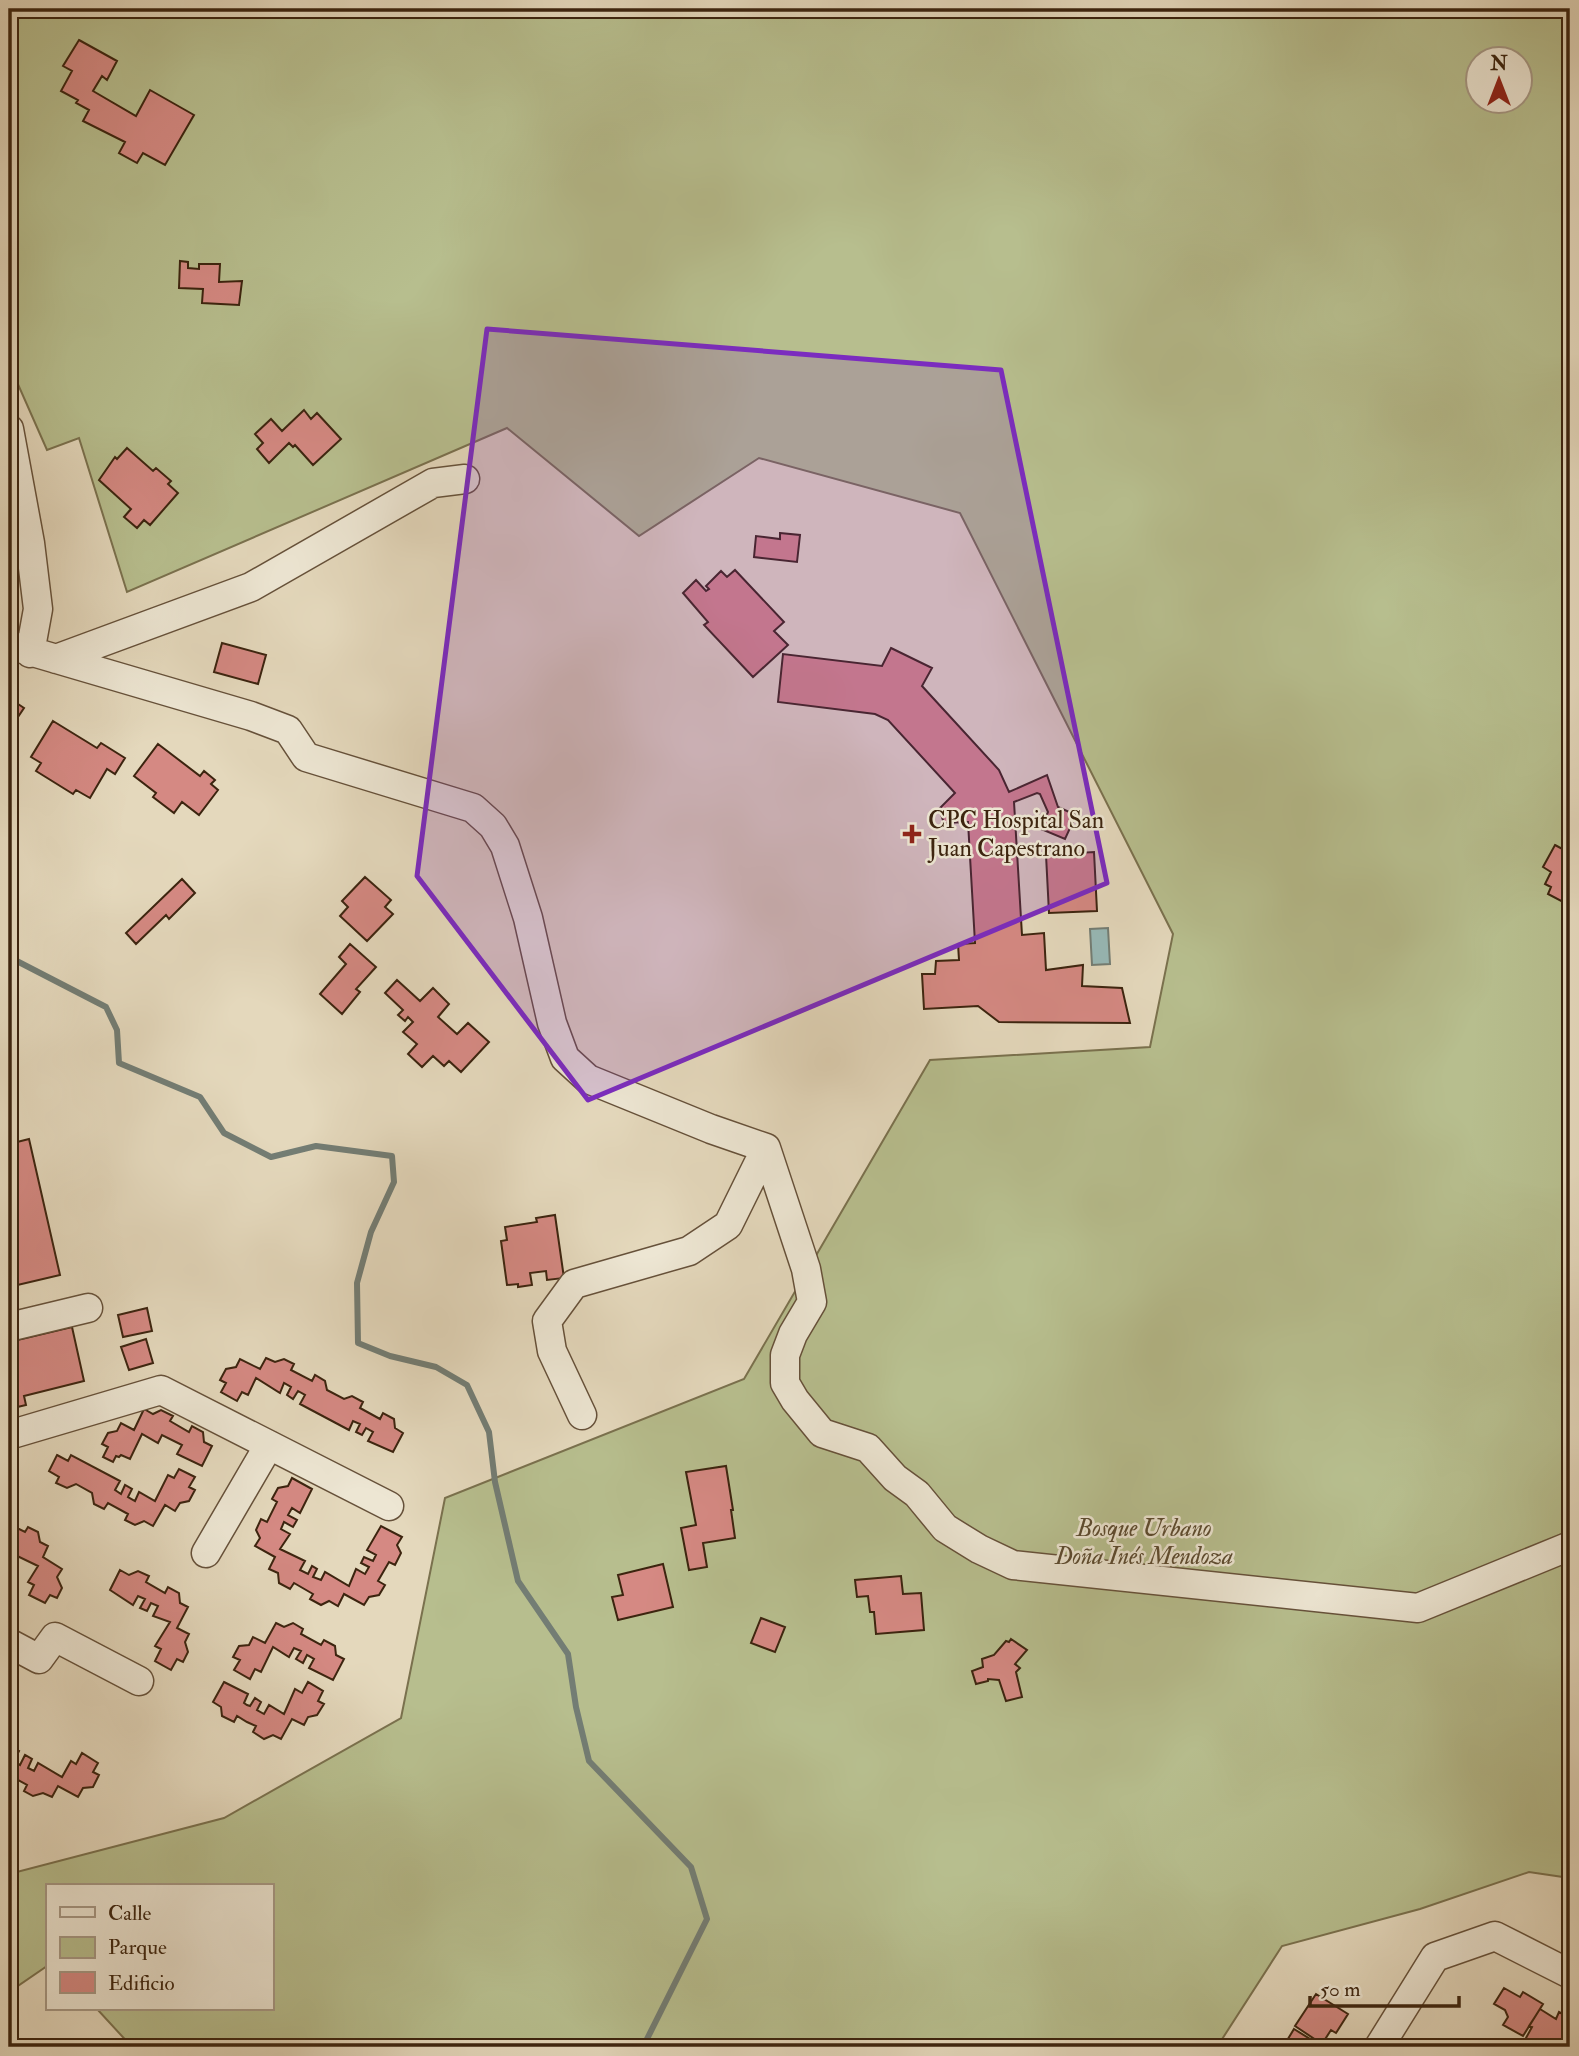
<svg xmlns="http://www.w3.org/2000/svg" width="1579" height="2056" viewBox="0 0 1579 2056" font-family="'IM FELL Double Pica',serif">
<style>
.green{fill:#b7be8e;stroke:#7a714e;stroke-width:2;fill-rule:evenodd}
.water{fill:#97b9b7;stroke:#737d74;stroke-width:2}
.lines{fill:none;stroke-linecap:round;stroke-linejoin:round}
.stream{stroke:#737d74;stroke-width:6}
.building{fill:#d58983;stroke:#3c240f;stroke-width:2}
.minor-casing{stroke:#66513a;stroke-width:31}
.minor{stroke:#ede6d3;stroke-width:28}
.marked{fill:#7b2cbf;fill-opacity:0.2;stroke:#7b2cbf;stroke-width:5;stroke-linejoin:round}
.poi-dot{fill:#8f2418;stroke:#ede6d3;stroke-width:2.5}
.labels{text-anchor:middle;stroke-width:5;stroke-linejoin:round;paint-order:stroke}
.poi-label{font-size:24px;fill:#3c240f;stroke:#ede6d3;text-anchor:start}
.park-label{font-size:24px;font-style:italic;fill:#5b4a2f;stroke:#ede6d3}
</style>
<rect width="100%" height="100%" fill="#e4d8bc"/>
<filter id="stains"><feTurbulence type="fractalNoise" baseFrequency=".00286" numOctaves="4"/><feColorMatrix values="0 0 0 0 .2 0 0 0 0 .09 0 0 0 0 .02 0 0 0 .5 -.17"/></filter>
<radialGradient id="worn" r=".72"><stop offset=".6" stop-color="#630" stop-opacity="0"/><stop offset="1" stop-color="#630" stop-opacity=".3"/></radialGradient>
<path class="green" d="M9,9H1570V1878L1529,1872L1420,1909L1282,1946L1217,2047H132L97,2009H271V1886H47V1966L9,1992V1874L224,1818L401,1718L445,1498L744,1379L930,1060L1150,1047L1173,934L960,513L759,458L639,536L507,428L127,592L79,438L47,450L9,364ZM1478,60H1520V102H1478Z"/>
<path class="water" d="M1108,928L1110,964L1092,965L1090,929Z"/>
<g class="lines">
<path class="stream" d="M9,957L106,1007L117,1030L119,1063L200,1097L224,1133L271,1157L316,1146L392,1156L394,1182L371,1232L357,1283L358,1343L390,1356L436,1367L467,1385L489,1432L495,1482L518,1581L568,1654L576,1707L589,1761L691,1867L707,1919L643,2047"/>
</g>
<path class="building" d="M79,40L117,61L107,80L102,76L93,91L136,116L150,90L194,115L165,165L143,153L137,163L119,153L125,142L83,121L89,110L76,103L78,100L61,91L72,71L63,66Z
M180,261L188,262V268L199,269V264H220L219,282L242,281L239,305L202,303L203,289L179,288Z
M304,410L311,419L317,413L341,439L313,465L295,445L293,447L289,443L269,463L257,449L263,443L255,434L271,419L282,431Z
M127,448L153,471L156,468L171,481L168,484L178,493L150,525L144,520L137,528L124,517L131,509L99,480L115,457L117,459Z
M780,533L800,535L797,562L754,557L756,536L780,539Z
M735,570L784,622L774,631L788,645L753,677L704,625L708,622L683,593L696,580L706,591L709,589L706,586L721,571L727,577Z
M222,643L266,655L258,684L214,672Z
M891,648L932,668L922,686L999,770L1009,792L1047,775L1058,807L1076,815L1065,839L1041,829L1048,812L1040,794L1037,793L1014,802L1022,935L1044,933L1046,970L1083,965L1082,986L1122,988L1130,1023L999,1022L978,1006L924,1009L922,974H935L936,961L959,960L958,944L975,943L968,822L944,823L939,809L955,793L888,720L875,714L778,702L783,654L882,666Z
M9,698L24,708L12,726L9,727Z
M53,721L97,748L101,743L125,758L115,774L107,769L90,798L76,790L73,794L36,771L41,763L31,757Z
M158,744L200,776L204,771L215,780L211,784L218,790L199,815L182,802L174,813L153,797L156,793L134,776Z
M1555,845L1570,853V896L1565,903L1548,894L1551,887L1545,884L1551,872L1543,867Z
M1094,852L1097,911L1049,913L1046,855Z
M365,877L391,900L385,907L393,914L367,941L340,916L348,907L342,901Z
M182,879L195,893L169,919L166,915L136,944L126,933Z
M350,944L376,967L356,989L360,992L342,1014L320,994L346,964L339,957Z
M397,980L420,1001L433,988L449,1004L438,1017L457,1034L468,1023L489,1042L461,1072L449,1061L444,1066L433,1056L422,1067L408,1054L417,1044L403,1032L413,1022L408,1017L405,1021L398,1015L403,1010L385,993Z
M29,1139L60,1275L9,1287V1144Z
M555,1215L564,1278L547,1280L546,1271L530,1273L532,1285L518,1287V1284L507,1285L501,1241L507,1240L505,1227L537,1222L536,1218Z
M147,1308L152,1331L123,1337L118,1315Z
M72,1327L84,1381L24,1396L26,1405L9,1409V1342Z
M146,1339L153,1363L129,1370L121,1347Z
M266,1358L275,1362L284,1359L294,1364L291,1370L312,1381L315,1375L325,1381L327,1390L344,1399L352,1396L363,1402L360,1408L380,1419L383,1413L394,1419L395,1428L403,1433L393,1452L368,1441L373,1432L366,1428L362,1435L356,1432L360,1424L353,1421L349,1430L300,1404L305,1395L298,1391L293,1399L287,1395L291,1387L284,1383L280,1393L256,1378L248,1395L242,1392L237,1401L221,1392L226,1383L220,1380L226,1369L236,1367L240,1359L260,1369Z
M144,1409L153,1414L161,1410L173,1416L170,1421L189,1432L192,1426L203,1432L204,1442L212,1446L202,1466L177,1454L182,1445L162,1435L158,1443L142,1434L130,1459L121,1455L119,1457L116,1456L113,1462L103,1457L108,1447L102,1444L108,1433L117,1431L121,1423L134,1430Z
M57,1455L68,1461L71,1455L120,1481L115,1490L121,1494L125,1485L132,1489L128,1497L135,1501L139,1492L155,1501L168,1475L174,1478L179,1469L195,1477L189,1487L195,1490L189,1501L180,1503L175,1511L165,1505L153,1526L144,1521L135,1525L125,1520L128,1514L108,1503L104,1509L94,1504L92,1493L76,1484L67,1488L56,1483L59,1477L49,1471Z
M726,1466L733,1510H731L735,1538L703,1543L707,1567L689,1570L681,1528L696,1525L686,1472Z
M292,1478L312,1489L300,1513L292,1508L288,1515L297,1520L293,1527L284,1522L281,1529L290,1534L280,1549L305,1561L300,1570L308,1574L312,1566L317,1569L313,1577L321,1580L325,1572L349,1586L356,1569L365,1574L369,1567L361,1563L364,1557L373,1561L376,1555L367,1550L381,1526L402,1537L397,1545L401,1553L395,1565L389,1562L378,1581L385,1585L379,1595L369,1597L364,1605L344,1594L338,1606L329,1601L321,1605L310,1599L313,1594L294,1583L290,1589L279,1583L278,1573L269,1569L275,1557L255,1546L260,1538L256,1530L261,1519L267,1522L277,1502L272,1499L278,1488L288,1486Z
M9,1524L25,1532L28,1527L38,1532L40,1542L48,1546L43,1557L62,1569L57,1577L62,1588L57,1598L50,1595L45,1603L29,1595L34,1585L28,1582L38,1566L13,1554L17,1545L11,1542L9,1546Z
M663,1564L673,1607L618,1620L612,1597L623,1595L618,1575Z
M120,1570L129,1575L138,1571L149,1576L146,1582L165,1593L168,1587L179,1593L180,1603L188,1607L177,1628L189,1634L185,1642L188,1652L183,1662L177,1659L171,1670L155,1661L161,1649L155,1646L170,1622L153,1616L158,1606L151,1603L147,1611L140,1608L145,1599L138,1596L133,1605L110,1590Z
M901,1576L903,1594L921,1593L924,1630L876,1634L874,1612H870L868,1596L857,1597L855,1580Z
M761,1618L785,1627L775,1652L751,1643Z
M276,1623L284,1627L293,1623L303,1629L301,1634L321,1645L324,1640L335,1646L336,1655L344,1659L333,1680L309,1668L314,1659L307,1655L303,1663L296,1659L301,1651L294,1648L289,1657L273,1647L261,1672L255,1669L250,1679L234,1670L240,1660L233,1657L239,1646L249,1645L253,1637L265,1643Z
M1011,1639L1027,1650L1015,1664L1020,1668L1016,1672L1022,1697L1006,1701L999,1680L988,1679V1681L976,1684L972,1671L983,1667L982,1659L994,1655L1006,1641L1009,1642Z
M224,1682L248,1694L244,1703L247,1705L250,1706L255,1698L261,1702L257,1710L264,1714L269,1705L284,1714L295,1689L302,1693L308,1682L323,1691L318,1701L324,1704L317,1715L308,1717L304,1725L292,1719L281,1739L273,1735L264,1739L253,1732L256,1726L247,1722L237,1716L234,1722L222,1716L221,1707L213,1702Z
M10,1747L19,1751L14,1761L20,1765L25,1755L32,1759L28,1768L34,1771L38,1763L62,1777L71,1761L76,1764L82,1753L98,1763L93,1772L99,1775L93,1787L83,1788L78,1797L58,1786L52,1797L43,1793L33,1796L24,1791L27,1785L9,1775Z
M1504,1988L1520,1997L1523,1992L1543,2004L1523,2036L1503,2025L1508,2017L1505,2010L1494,2004Z
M1316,1994L1348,2014L1336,2033L1331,2030L1322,2044L1295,2026Z
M1540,2009L1556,2019L1559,2012L1570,2018V2039L1565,2047H1539L1526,2038L1532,2027L1529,2026Z
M1294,2029L1323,2047H1283Z"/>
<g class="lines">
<g class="minor-casing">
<path id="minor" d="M9,429L30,543L38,609L30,653
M9,645L251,716L288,730L306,757L473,808L493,826L505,846L528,918L552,1023L565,1058L588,1079L711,1129L766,1148
M56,659L251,587L433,483L465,479
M766,1148L806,1269L812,1302L793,1334L785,1355V1383L795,1400L822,1433L868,1448L895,1478L917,1494L945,1528L979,1549L1013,1565L1418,1608L1570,1546
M9,1327L88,1308
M582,1415L552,1351L547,1321L574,1284L689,1251L728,1225L766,1148
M9,1435L161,1390L389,1506
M206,1553L269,1445
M9,1643L39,1659L55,1637L139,1681
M1379,2047L1435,1957L1495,1936L1570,1974"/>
</g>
<use href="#minor" class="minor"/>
</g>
<path class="marked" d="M487,329L1001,370L1107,883L588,1100L417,876Z"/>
<path class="poi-dot" d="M908.5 823.5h7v7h7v7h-7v7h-7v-7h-7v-7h7z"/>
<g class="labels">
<g class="poi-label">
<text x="928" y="828">CPC Hospital San<tspan x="928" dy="28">Juan Capestrano</tspan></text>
</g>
<g class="park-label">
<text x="1144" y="1536">Bosque Urbano<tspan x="1144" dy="28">Doña Inés Mendoza</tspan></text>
</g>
</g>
<rect width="1579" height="2056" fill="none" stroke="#e4d8bc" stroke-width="35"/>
<rect x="10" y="10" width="1558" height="2035" fill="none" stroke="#3c240f" stroke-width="3.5"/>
<rect x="18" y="18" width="1544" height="2021" fill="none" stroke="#3c240f" stroke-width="2"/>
<rect x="46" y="1884" width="228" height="126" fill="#ede6d3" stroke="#a69885" stroke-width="2"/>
<rect x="60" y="1907" width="35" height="10" fill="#ede6d3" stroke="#a69885" stroke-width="2"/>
<text x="108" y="1920" font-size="21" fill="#3c240f">Calle</text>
<rect x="60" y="1937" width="35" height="21" fill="#b7be8e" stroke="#a69885" stroke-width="2"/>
<text x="108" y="1954" font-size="21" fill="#3c240f">Parque</text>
<rect x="60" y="1972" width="35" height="21" fill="#d58983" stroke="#a69885" stroke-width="2"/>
<text x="108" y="1990" font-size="21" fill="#3c240f">Edificio</text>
<g transform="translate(1499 80)"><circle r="33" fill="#ede6d3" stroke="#a69885" stroke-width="2"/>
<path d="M0-5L12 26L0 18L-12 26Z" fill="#8f2418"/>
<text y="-10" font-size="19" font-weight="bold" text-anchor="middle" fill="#3c240f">N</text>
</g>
<path d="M1310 1996v10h149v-10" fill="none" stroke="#3c240f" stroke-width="3.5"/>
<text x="1320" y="1996" font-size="21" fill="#3c240f" stroke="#ede6d3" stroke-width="5" paint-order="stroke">50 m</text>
<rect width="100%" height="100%" filter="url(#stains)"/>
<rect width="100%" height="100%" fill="url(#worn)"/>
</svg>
